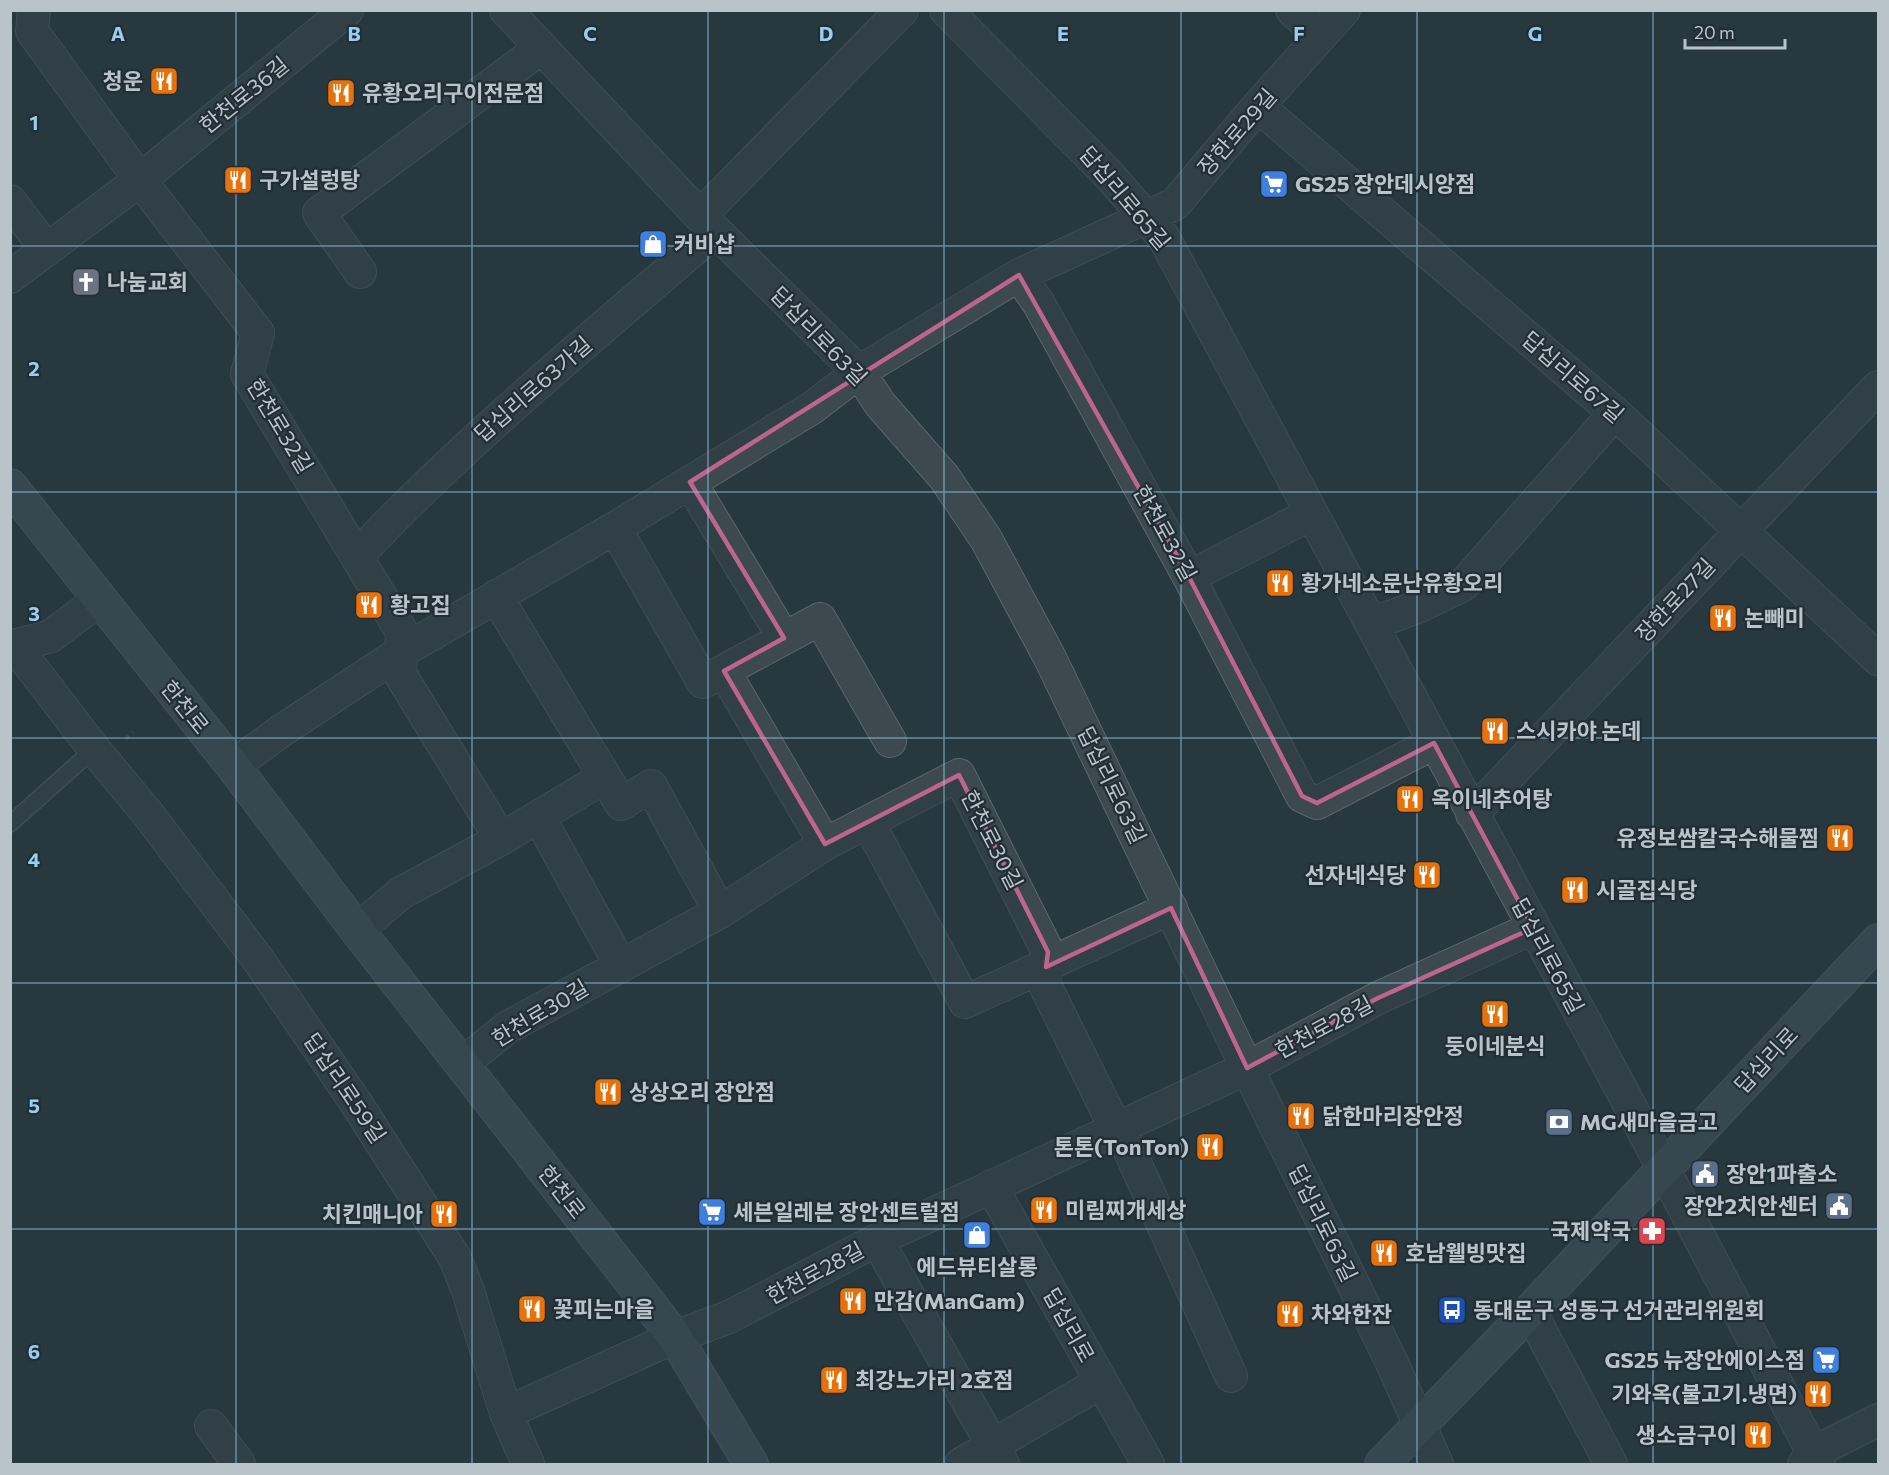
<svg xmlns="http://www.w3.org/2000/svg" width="1889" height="1475" viewBox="0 0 1889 1475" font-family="Commissioner,'Noto Sans KR',sans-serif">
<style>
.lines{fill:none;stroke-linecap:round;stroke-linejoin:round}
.service-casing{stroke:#5a666d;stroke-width:18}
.minor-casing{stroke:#5a666d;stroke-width:34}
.secondary-casing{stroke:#5a666d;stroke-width:36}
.path{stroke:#4c615e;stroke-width:4;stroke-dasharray:4.5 4.5;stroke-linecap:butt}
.service{stroke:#3c494f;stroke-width:15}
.minor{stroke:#3c494f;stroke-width:32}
.secondary{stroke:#4b5962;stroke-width:33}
.marked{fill:none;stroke:#be658d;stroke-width:4.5;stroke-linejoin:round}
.grid{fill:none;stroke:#98cff0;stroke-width:1.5;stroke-opacity:0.55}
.labels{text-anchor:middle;stroke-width:4.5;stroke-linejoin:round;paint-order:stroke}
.poi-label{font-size:22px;font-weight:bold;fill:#b9c3ca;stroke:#212e35;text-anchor:start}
.street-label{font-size:22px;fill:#b9c3ca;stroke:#212e35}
.grid-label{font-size:20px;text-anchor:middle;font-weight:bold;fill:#98cff0;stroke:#212e35;stroke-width:4.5;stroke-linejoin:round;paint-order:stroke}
</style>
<rect width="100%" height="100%" fill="#28383f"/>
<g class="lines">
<g class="service-casing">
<path id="service" d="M10,824L94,749"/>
</g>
<g class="minor-casing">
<path id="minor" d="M34,10L32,31L140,180L258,333L247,374L402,632L400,674L501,839
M506,10L700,216L859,372L880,404L944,477L986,539L1050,658L1247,1068L1393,1365L1437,1464
M946,10L1109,175L1164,238L1635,1115L1819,1464
M1292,10L1321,36
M1258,106L1615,413L1878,659
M10,201L47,250
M700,216L902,10
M360,272L319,213L541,48
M1019,275L1039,304L1189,577L1302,796L1317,803L1434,743
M10,277L140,180L347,10
M690,482L784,638
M615,528L703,682L820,619L890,741
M358,555C468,438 594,336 715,231
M1189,577L1311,514
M496,596L605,777
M1371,624L1420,606L1463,585L1615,413
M10,645L15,646L51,636L100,599
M15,646L94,749L148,814L257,958L356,1103L455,1258L468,1291L506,1413L528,1464
M724,671L825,844
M233,766L281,731L401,652L615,528L812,408L859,372L1019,275L1175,204L1258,106L1344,10
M1472,814L1878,387
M539,817L621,966
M868,822L965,1002L1171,908
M357,930L401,893L501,839L605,777L621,804L651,786L720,912
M462,1064L508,1027L720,912L825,844L959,775L1048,952L1044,983L1115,1127L1129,1149L1231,1376
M991,1186L1148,1464
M877,1240L1003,1464
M1530,1311L1611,1464
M506,1413L675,1337L729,1317L877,1240L1247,1068L1378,998L1533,928
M211,1426L239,1464
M961,1464L1101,1382
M1804,1464L1813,1453L1878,1420"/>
</g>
<g class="secondary-casing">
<path id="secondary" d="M10,486L233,766L357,930L675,1337L751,1464
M1382,1464L1530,1311L1878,941"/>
</g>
<path class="path" d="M126,739L133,732"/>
<use href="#service" class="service"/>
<use href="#minor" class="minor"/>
<use href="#secondary" class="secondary"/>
</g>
<path d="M0 0H1889V1475H0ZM1019,275L1189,577L1302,796L1317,803L1434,743L1533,928L1378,998L1247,1068L1171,908L1046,967L1048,952L959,775L825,844L724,671L784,638L690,482Z" fill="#28383f" fill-opacity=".55" fill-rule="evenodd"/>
<path class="marked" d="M1019,275L1189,577L1302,796L1317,803L1434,743L1533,928L1378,998L1247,1068L1171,908L1046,967L1048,952L959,775L825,844L724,671L784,638L690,482Z"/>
<path class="grid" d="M236,10V1464M472,10V1464M708,10V1464M944,10V1464M1181,10V1464M1417,10V1464M1653,10V1464M10,246H1878M10,492H1878M10,738H1878M10,983H1878M10,1229H1878"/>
<defs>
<g id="restaurant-square" transform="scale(1.5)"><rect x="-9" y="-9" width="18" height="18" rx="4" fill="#e8710a" stroke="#212e35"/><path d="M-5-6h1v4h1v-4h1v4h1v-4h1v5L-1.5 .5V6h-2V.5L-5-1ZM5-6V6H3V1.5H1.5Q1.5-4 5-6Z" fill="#fff"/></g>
<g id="supermarket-square" transform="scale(1.5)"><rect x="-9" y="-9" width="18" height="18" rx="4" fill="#3f7fe0" stroke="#212e35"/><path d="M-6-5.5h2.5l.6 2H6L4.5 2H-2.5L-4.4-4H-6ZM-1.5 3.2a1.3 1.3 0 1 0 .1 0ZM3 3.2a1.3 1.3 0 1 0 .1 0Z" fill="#fff"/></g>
<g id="shop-square" transform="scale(1.5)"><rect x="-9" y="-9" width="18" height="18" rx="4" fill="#3f7fe0" stroke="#212e35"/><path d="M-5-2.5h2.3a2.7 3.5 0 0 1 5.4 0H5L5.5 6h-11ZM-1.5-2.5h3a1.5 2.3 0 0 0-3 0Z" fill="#fff"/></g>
<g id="church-square" transform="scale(1.5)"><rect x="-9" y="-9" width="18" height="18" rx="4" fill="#6b7280" stroke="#212e35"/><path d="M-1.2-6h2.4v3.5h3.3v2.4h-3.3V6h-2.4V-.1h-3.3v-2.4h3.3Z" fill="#fff"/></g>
<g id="bank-square" transform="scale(1.5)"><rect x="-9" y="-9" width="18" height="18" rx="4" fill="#5c6f8a" stroke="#212e35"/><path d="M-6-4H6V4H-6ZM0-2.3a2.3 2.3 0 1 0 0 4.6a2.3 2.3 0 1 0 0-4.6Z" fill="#fff"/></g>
<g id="civic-square" transform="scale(1.5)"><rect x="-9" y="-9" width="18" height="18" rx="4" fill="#5c6f8a" stroke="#212e35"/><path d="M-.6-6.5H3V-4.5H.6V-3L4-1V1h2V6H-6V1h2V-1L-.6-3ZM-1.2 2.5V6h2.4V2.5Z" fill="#fff"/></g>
<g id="pharmacy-square" transform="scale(1.5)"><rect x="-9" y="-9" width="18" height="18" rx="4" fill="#e0444e" stroke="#212e35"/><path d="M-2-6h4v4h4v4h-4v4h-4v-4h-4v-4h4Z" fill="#fff"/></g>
<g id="bus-square" transform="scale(1.5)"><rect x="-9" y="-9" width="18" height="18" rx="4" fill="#1a4fb4" stroke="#212e35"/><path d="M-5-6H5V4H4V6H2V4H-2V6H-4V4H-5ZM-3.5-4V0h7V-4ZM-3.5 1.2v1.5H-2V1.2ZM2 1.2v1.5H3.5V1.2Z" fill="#fff"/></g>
</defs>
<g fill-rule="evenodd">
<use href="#restaurant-square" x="164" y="81"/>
<use href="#restaurant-square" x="341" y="93"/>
<use href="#restaurant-square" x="238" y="180"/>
<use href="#supermarket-square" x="1274" y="184"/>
<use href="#shop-square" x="653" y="244"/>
<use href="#church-square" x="86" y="282"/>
<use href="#restaurant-square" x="1280" y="583"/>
<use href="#restaurant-square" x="369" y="605"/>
<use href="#restaurant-square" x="1723" y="618"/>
<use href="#restaurant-square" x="1495" y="731"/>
<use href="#restaurant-square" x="1410" y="799"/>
<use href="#restaurant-square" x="1840" y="838"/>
<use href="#restaurant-square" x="1427" y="875"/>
<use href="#restaurant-square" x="1575" y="890"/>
<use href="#restaurant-square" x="1495" y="1014"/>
<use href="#restaurant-square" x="608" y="1092"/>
<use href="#restaurant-square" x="1301" y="1116"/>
<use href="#bank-square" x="1559" y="1122"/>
<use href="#restaurant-square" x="1210" y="1147"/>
<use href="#civic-square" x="1705" y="1174"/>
<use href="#civic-square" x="1839" y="1206"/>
<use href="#restaurant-square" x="1044" y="1210"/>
<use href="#supermarket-square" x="712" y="1212"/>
<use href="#restaurant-square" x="444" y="1214"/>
<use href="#pharmacy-square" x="1652" y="1231"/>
<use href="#shop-square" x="977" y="1235"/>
<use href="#restaurant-square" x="1384" y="1253"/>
<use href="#restaurant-square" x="853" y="1301"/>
<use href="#restaurant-square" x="532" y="1309"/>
<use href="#bus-square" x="1452" y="1310"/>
<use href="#restaurant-square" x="1290" y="1314"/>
<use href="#supermarket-square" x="1826" y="1360"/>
<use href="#restaurant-square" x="834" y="1380"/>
<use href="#restaurant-square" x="1818" y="1394"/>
<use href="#restaurant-square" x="1758" y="1435"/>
</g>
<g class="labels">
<g class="poi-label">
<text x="143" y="89" text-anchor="end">청운</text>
<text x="362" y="101">유황오리구이전문점</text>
<text x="259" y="188">구가설렁탕</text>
<text x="1295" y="192">GS25 장안데시앙점</text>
<text x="674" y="252">커비샵</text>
<text x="107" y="290">나눔교회</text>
<text x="1301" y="591">황가네소문난유황오리</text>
<text x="390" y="613">황고집</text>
<text x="1744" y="626">논빼미</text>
<text x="1516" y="739">스시카야 논데</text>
<text x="1431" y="807">옥이네추어탕</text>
<text x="1819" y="846" text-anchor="end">유정보쌈칼국수해물찜</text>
<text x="1406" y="883" text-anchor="end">선자네식당</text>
<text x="1596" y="898">시골집식당</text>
<text x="1495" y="1054" text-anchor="middle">둥이네분식</text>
<text x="629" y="1100">상상오리 장안점</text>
<text x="1322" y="1124">닭한마리장안정</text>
<text x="1580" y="1130">MG새마을금고</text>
<text x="1189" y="1155" text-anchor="end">톤톤(TonTon)</text>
<text x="1726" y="1182">장안1파출소</text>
<text x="1818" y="1214" text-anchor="end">장안2치안센터</text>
<text x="1065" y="1218">미림찌개세상</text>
<text x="733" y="1220">세븐일레븐 장안센트럴점</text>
<text x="423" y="1222" text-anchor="end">치킨매니아</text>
<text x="1631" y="1239" text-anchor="end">국제약국</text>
<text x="1405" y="1261">호남웰빙맛집</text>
<text x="977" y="1275" text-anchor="middle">에드뷰티살롱</text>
<text x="874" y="1309">만감(ManGam)</text>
<text x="553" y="1317">꽃피는마을</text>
<text x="1473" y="1318">동대문구 성동구 선거관리위원회</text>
<text x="1311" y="1322">차와한잔</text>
<text x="1805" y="1368" text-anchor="end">GS25 뉴장안에이스점</text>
<text x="855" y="1388">최강노가리 2호점</text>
<text x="1797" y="1402" text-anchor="end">기와옥(불고기.냉면)</text>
<text x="1737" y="1443" text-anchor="end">생소금구이</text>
</g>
<g class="street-label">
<text transform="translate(244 95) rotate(-39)" y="8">한천로36길</text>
<text transform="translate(1237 132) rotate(-49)" y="8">장한로29길</text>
<text transform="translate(1125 198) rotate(50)" y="8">답십리로65길</text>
<text transform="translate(819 336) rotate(46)" y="8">답십리로63길</text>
<text transform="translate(1573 377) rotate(41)" y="8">답십리로67길</text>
<text transform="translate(533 389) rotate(-41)" y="8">답십리로63가길</text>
<text transform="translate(280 426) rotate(59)" y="8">한천로32길</text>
<text transform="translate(1165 533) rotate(61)" y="8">한천로32길</text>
<text transform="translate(1675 600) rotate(-47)" y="8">장한로27길</text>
<text transform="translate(185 707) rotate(51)" y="8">한천로</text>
<text transform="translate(1112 785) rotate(64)" y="8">답십리로63길</text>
<text transform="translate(992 840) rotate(63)" y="8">한천로30길</text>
<text transform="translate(1548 956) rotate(62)" y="8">답십리로65길</text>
<text transform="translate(540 1013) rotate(-31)" y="8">한천로30길</text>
<text transform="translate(1324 1027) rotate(-28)" y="8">한천로28길</text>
<text transform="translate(1766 1060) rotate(-47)" y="8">답십리로</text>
<text transform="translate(345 1088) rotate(56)" y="8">답십리로59길</text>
<text transform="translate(562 1192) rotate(52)" y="8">한천로</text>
<text transform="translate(1323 1223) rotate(64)" y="8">답십리로63길</text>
<text transform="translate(815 1273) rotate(-28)" y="8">한천로28길</text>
<text transform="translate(1069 1325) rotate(61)" y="8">답십리로</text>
</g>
</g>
<g class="grid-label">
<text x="118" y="41">A</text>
<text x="354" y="41">B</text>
<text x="590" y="41">C</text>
<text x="826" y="41">D</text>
<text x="1063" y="41">E</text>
<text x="1299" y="41">F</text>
<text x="1535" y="41">G</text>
<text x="34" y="130">1</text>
<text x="34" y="376">2</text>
<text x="34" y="621">3</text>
<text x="34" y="867">4</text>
<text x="34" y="1113">5</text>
<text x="34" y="1359">6</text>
</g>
<rect width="1889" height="1475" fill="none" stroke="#b9c3ca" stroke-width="24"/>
<path d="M1685 39v9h100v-9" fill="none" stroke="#b9c3ca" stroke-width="3"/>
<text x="1694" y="39" font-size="18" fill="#b9c3ca" stroke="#212e35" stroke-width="4.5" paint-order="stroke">20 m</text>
</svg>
